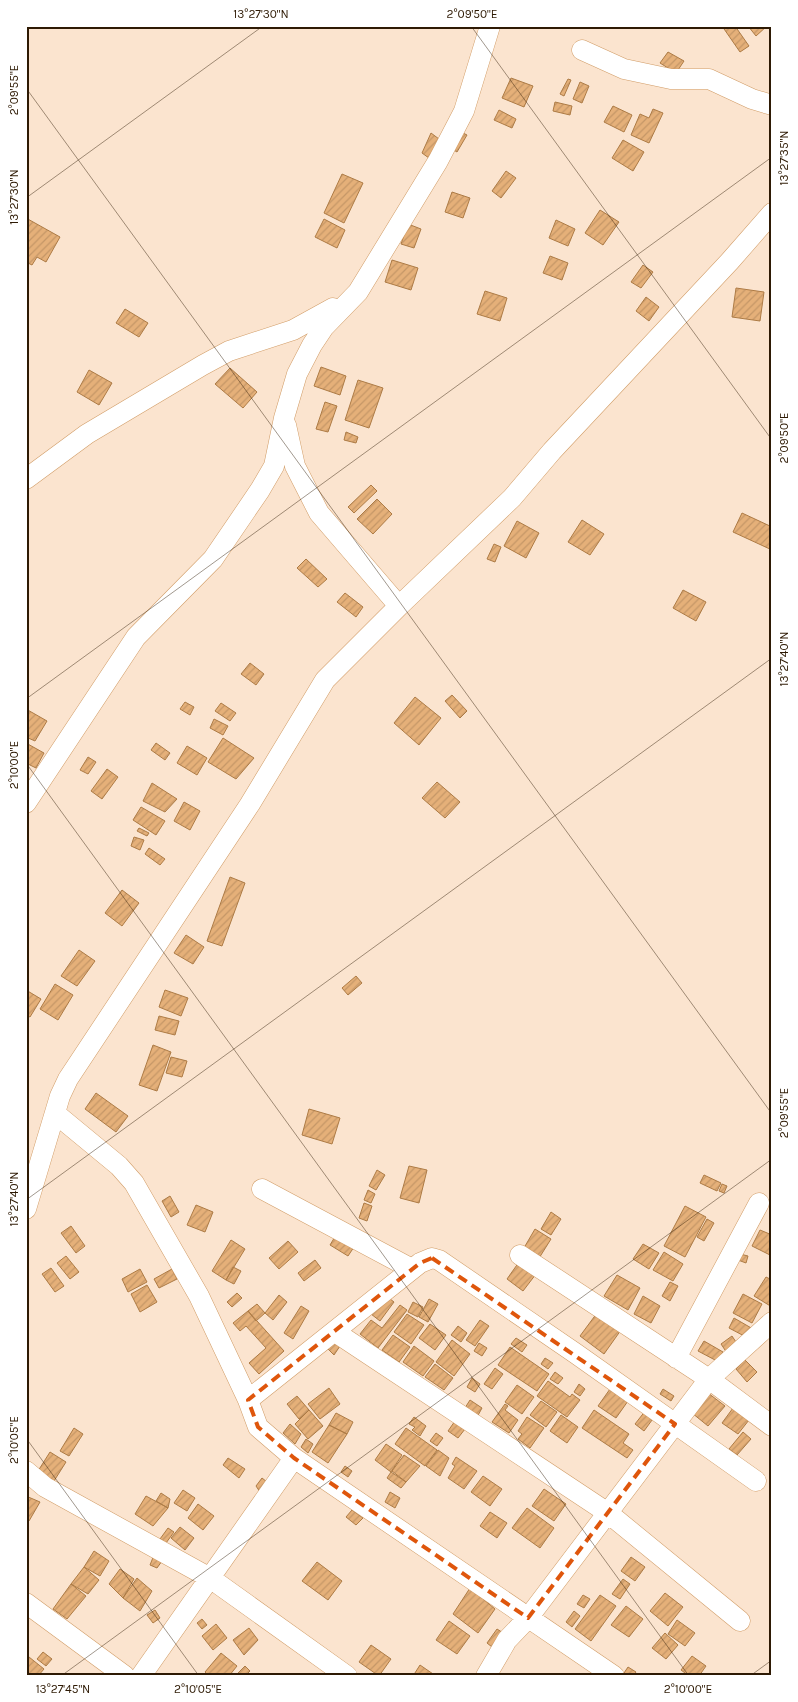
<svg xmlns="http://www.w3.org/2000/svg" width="798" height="1702" viewBox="0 0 798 1702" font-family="Karla,sans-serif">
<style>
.building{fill:url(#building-hatch);stroke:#ad7b45}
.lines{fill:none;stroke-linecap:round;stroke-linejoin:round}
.minor-casing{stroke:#d19c66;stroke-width:21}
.minor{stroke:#fff;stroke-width:20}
.marked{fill:none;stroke:#df560c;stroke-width:4;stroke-dasharray:10 6;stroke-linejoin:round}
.ticks{fill:none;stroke:#2e1a04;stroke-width:1;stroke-opacity:0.45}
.neatline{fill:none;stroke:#2e1a04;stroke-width:2}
.ticks-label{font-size:12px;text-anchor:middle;fill:#2e1a04}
</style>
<defs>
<pattern id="building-hatch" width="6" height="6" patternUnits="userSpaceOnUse" patternTransform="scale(1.25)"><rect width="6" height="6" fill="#e5b079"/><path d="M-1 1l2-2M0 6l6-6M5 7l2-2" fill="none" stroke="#c59767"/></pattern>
</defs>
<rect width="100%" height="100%" fill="#fbe4cf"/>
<path class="building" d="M722,26H735L749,46L740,52Z
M748,26H767L756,36Z
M668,52L684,61L676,73L660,63Z
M511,78L533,86L524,107L502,98Z
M568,79L571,80L564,96L560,94Z
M580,82L589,86L582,103L573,99Z
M555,102L572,106L570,115L553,111Z
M613,106L632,115L624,132L604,122Z
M653,109L663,113L649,143L631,135L640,114L649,118Z
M499,110L516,119L512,128L494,120Z
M459,131L467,135L457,152L449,147Z
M431,133L443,142L433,161L422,153Z
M623,140L644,152L633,171L612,158Z
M506,171L516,178L501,198L492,191Z
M342,174L363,183L344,223L324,213Z
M452,192L470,198L463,218L445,212Z
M600,210L619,222L603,245L585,233Z
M26,218L60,237L46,262L37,257L32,265L26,262Z
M324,219L345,230L337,248L315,237Z
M556,220L575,229L568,246L549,238Z
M408,224L421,229L414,248L401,244Z
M550,256L568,263L562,280L543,273Z
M392,260L418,268L411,290L385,282Z
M643,265L653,272L641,288L631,282Z
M736,288L764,292L760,321L732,317Z
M485,291L507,298L500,321L477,314Z
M646,297L659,307L649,321L636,311Z
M125,309L148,323L139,337L116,323Z
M321,367L346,376L340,395L314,386Z
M230,368L257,392L243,408L215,384Z
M89,370L112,383L99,405L77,392Z
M358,380L383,388L369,428L345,420Z
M325,402L337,406L328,432L316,429Z
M346,432L358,437L356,443L344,440Z
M371,485L377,491L354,513L348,507Z
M377,499L392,514L373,534L357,519Z
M742,513L772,527V550L733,532Z
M582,520L604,534L590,555L568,542Z
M517,521L539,533L526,558L504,546Z
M494,544L501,547L495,562L487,559Z
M306,559L327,579L318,587L297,568Z
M683,590L706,602L696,621L673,608Z
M345,593L363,607L356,617L337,602Z
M250,663L264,674L256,685L241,674Z
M452,695L467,711L460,718L445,701Z
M415,697L441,718L419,745L394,723Z
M185,702L194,707L190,715L180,709Z
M221,703L236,713L230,721L215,711Z
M26,709L47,721L35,741L26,737Z
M214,719L228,726L223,735L210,728Z
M223,738L254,758L236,779L208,762Z
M26,743L44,753L36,768L26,763Z
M156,743L170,753L165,760L151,750Z
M187,746L207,758L197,775L177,763Z
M88,757L96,762L88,774L80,770Z
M107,769L118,777L102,799L91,791Z
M437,782L460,802L445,818L422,798Z
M152,783L177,799L165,812L143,801Z
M184,802L200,811L190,830L174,821Z
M141,807L165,821L156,835L133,820Z
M139,828L149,833L147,836L137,831Z
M134,837L144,840L140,850L131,846Z
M149,848L165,859L160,865L145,854Z
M230,877L245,883L222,946L207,941Z
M122,890L139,903L122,926L105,913Z
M186,935L204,947L193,964L174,953Z
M79,950L95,961L77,986L61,976Z
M356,976L362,983L348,995L342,988Z
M55,984L73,995L58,1020L40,1009Z
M26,990L41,999L30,1017L26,1015Z
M165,990L188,998L181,1016L159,1007Z
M159,1016L179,1021L175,1035L155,1030Z
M153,1045L171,1052L157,1091L139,1085Z
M171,1057L187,1061L182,1077L166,1073Z
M96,1093L128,1116L116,1132L85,1109Z
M309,1109L340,1118L332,1144L302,1135Z
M409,1166L427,1170L419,1203L400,1198Z
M377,1170L385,1175L376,1190L369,1186Z
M704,1175L721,1183L717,1191L700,1183Z
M722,1184L727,1186L724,1193L719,1191Z
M368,1190L375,1194L371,1203L364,1200Z
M170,1196L179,1212L171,1217L162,1201Z
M364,1203L372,1206L367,1221L359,1218Z
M196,1205L213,1212L205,1232L187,1225Z
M685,1206L706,1217L685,1257L664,1246Z
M551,1212L561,1219L551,1235L541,1229Z
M707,1219L714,1223L704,1241L697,1237Z
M71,1226L85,1246L76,1253L61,1233Z
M535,1229L551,1239L536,1263L521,1253Z
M760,1230L772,1235V1256L752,1246Z
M336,1235L354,1247L348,1256L330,1245Z
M231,1240L245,1249L226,1280L212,1271Z
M288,1241L298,1252L279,1269L269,1258Z
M643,1244L659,1253L649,1269L633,1259Z
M664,1252L683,1264L673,1281L653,1270Z
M740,1254L748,1256L746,1263L738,1260Z
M66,1256L79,1272L70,1279L57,1263Z
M315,1260L321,1268L304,1281L298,1273Z
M519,1262L536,1274L523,1291L507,1279Z
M233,1267L241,1271L234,1284L226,1280Z
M51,1268L64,1286L55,1292L42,1274Z
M140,1269L147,1282L128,1292L122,1279Z
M172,1269L177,1279L159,1288L154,1279Z
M617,1275L640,1288L628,1310L604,1296Z
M766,1277L772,1280V1307L754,1296Z
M670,1282L678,1286L670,1301L662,1296Z
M147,1285L157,1302L140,1312L131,1294Z
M237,1293L242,1298L232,1307L227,1302Z
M743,1294L762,1304L752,1323L733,1313Z
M279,1295L287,1302L273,1320L265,1313Z
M385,1295L394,1302L380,1321L371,1314Z
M643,1296L660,1306L651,1323L634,1314Z
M429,1299L438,1304L428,1322L419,1317Z
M413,1302L423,1307L418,1317L408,1312Z
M257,1304L265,1313L256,1321L248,1311Z
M400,1305L407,1310L378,1348L360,1334L371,1320L382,1328Z
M301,1306L309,1311L293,1339L284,1333Z
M248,1311L284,1351L259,1374L249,1363L266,1348L246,1326L240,1331L233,1323Z
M597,1313L621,1330L604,1354L580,1336Z
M407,1314L424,1325L411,1344L394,1332Z
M734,1318L753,1329L748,1338L729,1328Z
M480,1320L489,1326L475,1346L466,1340Z
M430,1324L446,1335L435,1350L419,1338Z
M458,1326L467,1333L461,1342L451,1335Z
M393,1335L410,1347L399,1362L382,1350Z
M732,1336L738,1345L727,1353L721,1344Z
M516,1338L527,1345L522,1352L511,1344Z
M333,1340L340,1346L334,1355L326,1347Z
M452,1340L470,1354L454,1376L436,1362Z
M704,1341L723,1352L717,1361L698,1351Z
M479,1343L487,1348L482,1356L474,1351Z
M414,1346L434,1361L423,1376L403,1362Z
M510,1347L549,1374L537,1391L498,1365Z
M545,1358L553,1363L548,1369L541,1364Z
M745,1360L757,1372L747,1382L736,1369Z
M435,1364L453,1378L444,1390L425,1377Z
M495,1368L503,1374L492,1389L484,1384Z
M555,1372L563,1378L558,1384L550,1379Z
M472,1378L480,1384L475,1392L467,1387Z
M548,1381L570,1397L572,1394L580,1400L567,1417L537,1396Z
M579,1384L585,1389L580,1396L574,1392Z
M517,1385L534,1397L522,1414L505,1402Z
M329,1388L340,1404L320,1419L308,1404Z
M610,1389L628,1401L616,1418L598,1406Z
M663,1389L674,1396L671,1401L660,1394Z
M708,1393L725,1406L708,1426L692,1413Z
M297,1396L309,1410L299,1419L287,1404Z
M470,1400L482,1408L476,1419L463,1411Z
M541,1401L557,1412L546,1427L530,1415Z
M505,1404L508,1406L505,1410L518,1420L509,1433L492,1422Z
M733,1408L749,1420L738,1434L722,1423Z
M309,1410L323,1426L308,1439L295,1424Z
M594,1410L629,1434L623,1443L633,1450L627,1458L582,1428Z
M646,1410L655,1416L644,1431L635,1424Z
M336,1413L353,1422L347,1434L329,1425Z
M561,1415L578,1427L567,1443L550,1431Z
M414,1417L426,1426L420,1436L412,1430L415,1427L409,1424Z
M527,1417L544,1428L530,1448L518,1439L522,1434L518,1431Z
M455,1421L465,1429L458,1438L448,1431Z
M290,1424L301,1434L295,1444L283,1433Z
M329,1425L347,1434L328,1463L312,1452Z
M74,1428L83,1434L69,1456L60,1451Z
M406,1428L437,1450L425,1466L395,1444Z
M743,1432L751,1439L737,1455L729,1449Z
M436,1433L443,1438L437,1446L430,1441Z
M306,1439L313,1444L308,1453L301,1447Z
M386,1444L402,1455L391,1472L375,1460Z
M438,1450L449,1458L440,1476L426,1466Z
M50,1452L66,1462L54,1481L38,1471Z
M404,1455L420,1466L406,1482L392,1471Z
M456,1457L477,1471L464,1489L448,1478L455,1466L452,1464Z
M228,1458L245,1469L239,1478L223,1465Z
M345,1466L352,1471L348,1477L341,1472Z
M391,1472L406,1482L401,1488L387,1478Z
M483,1476L502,1489L490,1506L471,1492Z
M262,1478L267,1482L260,1492L256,1486Z
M544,1489L566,1504L554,1521L532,1506Z
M183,1490L195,1498L187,1511L174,1503Z
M390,1492L400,1498L395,1508L385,1502Z
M161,1493L170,1499L168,1508L156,1501Z
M26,1496L40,1502L29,1521L26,1519Z
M146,1496L168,1508L153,1526L135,1514Z
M198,1504L214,1516L203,1530L188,1518Z
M527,1508L554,1528L540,1548L512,1528Z
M352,1510L363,1518L356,1525L346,1517Z
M490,1512L507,1523L497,1538L480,1526Z
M180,1527L194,1538L185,1550L171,1538Z
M168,1528L174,1532L166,1543L160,1539Z
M94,1551L109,1561L100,1576L84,1567Z
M154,1555L162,1561L157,1568L150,1565Z
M631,1557L645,1567L635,1581L621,1571Z
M317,1562L342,1581L328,1600L302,1581Z
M84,1567L99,1580L88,1594L71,1584Z
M120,1569L134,1579L123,1598L109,1584Z
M137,1578L152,1591L140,1611L123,1598Z
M623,1579L630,1584L620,1599L612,1594Z
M71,1584L86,1596L67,1619L53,1609Z
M470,1588L495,1609L478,1633L453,1614Z
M665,1593L683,1607L668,1626L650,1611Z
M583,1595L590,1599L584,1608L577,1604Z
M600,1595L616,1606L591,1641L575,1629Z
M626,1606L643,1619L629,1637L611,1625Z
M155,1610L160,1618L153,1623L147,1615Z
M574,1611L580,1616L572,1627L566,1622Z
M202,1619L207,1625L202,1629L197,1623Z
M677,1620L695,1633L685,1646L668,1634Z
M449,1621L470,1636L457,1654L436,1640Z
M216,1624L227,1638L213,1650L202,1636Z
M249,1628L258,1640L244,1655L233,1640Z
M497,1629L508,1636L497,1651L487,1643Z
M665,1633L678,1645L666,1659L652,1648Z
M371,1645L391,1659L379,1676L359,1662Z
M43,1652L52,1659L46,1666L37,1659Z
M221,1653L237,1666L229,1676H209L205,1672Z
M692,1656L706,1666L699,1676H689L681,1670Z
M29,1657L44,1669L38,1676H26V1661Z
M420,1665L436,1676H413Z
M245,1666L250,1671L245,1676H235Z
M628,1667L636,1672L633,1676L624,1673Z"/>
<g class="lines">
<g class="minor-casing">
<path id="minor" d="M582,50L624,69L671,79H709L752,99L772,105
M286,425L295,466L319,513L399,606
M26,479L87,434L203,365L229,351L293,330L333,308
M26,803L136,637L213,559L260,490L274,466L284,418L297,374L312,345L324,327L358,292L438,161L464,111L490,26
M56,1114L119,1166L134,1183L199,1296L248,1400L258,1427L294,1458L614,1676
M262,1189L412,1269
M26,1209L60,1096L68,1079L250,804L325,680L399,606L512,498L552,451L730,261L772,213
M520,1255L709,1379L772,1426
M335,1332L608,1513L740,1621
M676,1358L759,1203
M248,1400L420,1263L432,1258L439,1260L575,1353L756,1481
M26,1471L45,1487L210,1578L347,1676
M26,1603L125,1676
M141,1676L294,1458
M486,1676L507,1640L528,1618L709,1379L772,1322"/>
</g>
<use href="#minor" class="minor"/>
</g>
<path class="marked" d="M432,1258L675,1424L528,1618L294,1458L258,1427L248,1400L420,1263Z"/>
<path class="ticks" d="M471,26L772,440M26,88L772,1114M26,198L263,26M26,699L772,157M26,763L689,1676M26,1200L772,658M26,1438L199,1676M61,1676L772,1159M750,1676L772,1660"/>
<rect width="798" height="1702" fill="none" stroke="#ffffff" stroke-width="55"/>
<rect x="28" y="28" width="742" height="1646" class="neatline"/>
<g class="ticks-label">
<text x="261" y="18">13°27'30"N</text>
<text x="472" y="18">2°09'50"E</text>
<text transform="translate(14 90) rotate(-90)" y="4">2°09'55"E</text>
<text transform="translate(784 158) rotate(-90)" y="4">13°27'35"N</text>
<text transform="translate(14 197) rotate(-90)" y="4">13°27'30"N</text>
<text transform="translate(784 438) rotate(-90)" y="4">2°09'50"E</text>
<text transform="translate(784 659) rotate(-90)" y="4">13°27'40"N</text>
<text transform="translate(14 765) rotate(-90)" y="4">2°10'00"E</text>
<text transform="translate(784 1113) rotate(-90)" y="4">2°09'55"E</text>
<text transform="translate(14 1199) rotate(-90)" y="4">13°27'40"N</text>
<text transform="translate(14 1440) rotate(-90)" y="4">2°10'05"E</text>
<text x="63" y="1693">13°27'45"N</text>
<text x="198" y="1693">2°10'05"E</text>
<text x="688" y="1693">2°10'00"E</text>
</g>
</svg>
